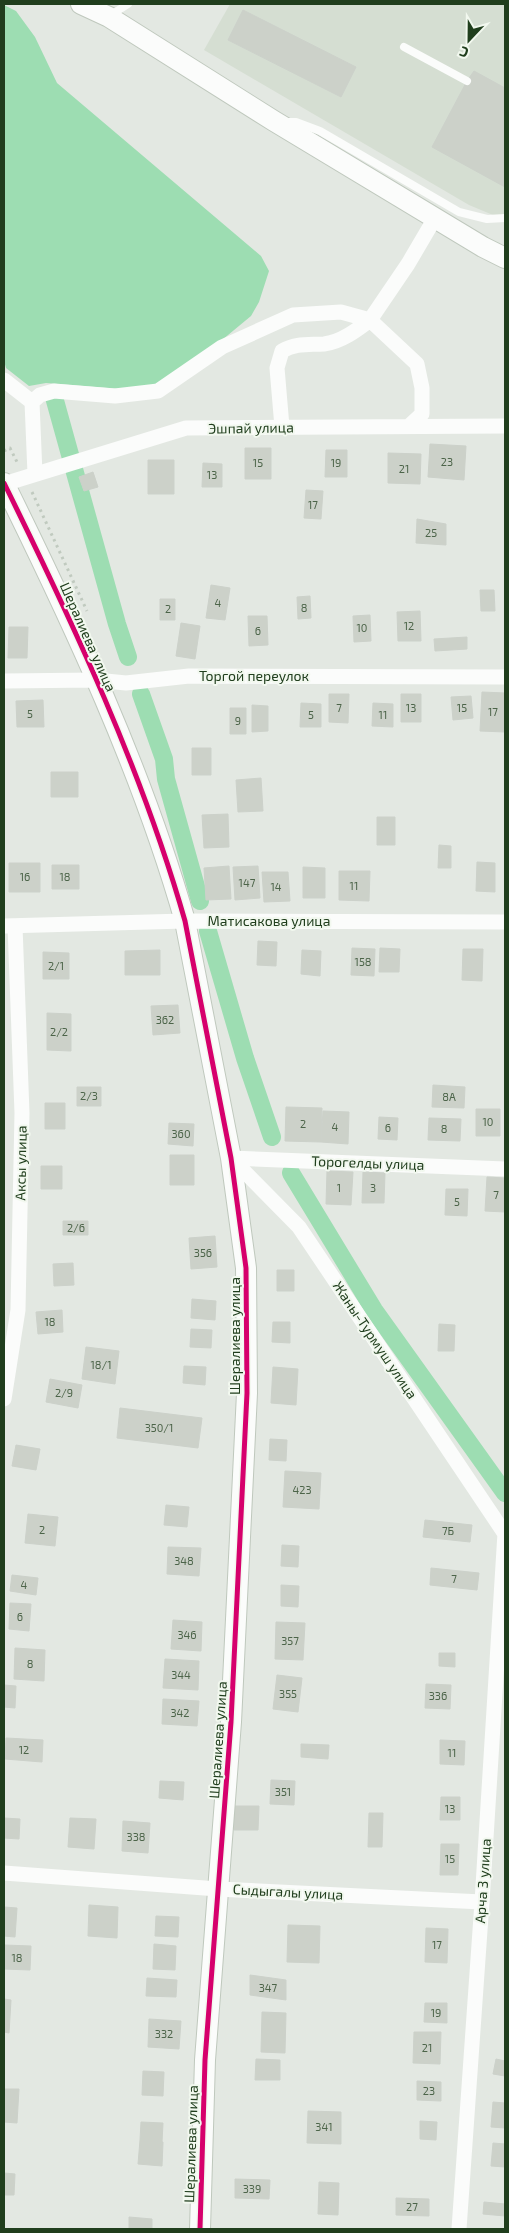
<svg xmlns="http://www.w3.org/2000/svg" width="509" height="2233" viewBox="0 0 509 2233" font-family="'Exo 2',sans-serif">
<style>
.built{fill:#d5ded2}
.water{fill:#9dddb2}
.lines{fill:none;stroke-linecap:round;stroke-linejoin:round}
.canal{stroke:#9dddb2;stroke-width:18}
.building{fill:#ccd1c9;stroke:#ccd1ca}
.secondary-casing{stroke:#bfc8bd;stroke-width:22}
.path{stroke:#c0cabf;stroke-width:3;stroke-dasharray:2.5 4;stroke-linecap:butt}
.lane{stroke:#fbfcfb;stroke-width:8}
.street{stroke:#fbfcfb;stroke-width:15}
.secondary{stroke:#fbfcfb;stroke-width:20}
.cycleway-casing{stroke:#f2f8ef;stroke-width:8}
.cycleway{stroke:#d6006c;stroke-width:5}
.labels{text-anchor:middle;stroke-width:4;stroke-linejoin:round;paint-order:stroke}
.number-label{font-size:11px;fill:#4c6449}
.street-label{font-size:14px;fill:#203e1d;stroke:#f2f8ef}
</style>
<rect width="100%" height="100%" fill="#e3e8e2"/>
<path class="built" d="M230,4H505V220L469,205L204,50Z"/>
<path class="water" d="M4,5L16,11L35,37L57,83L261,256L269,271L259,302L251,316L193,364L163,382L133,390L46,383L29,386L6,368L4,361Z"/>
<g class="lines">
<path class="canal" d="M54,397L117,624L128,657
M141,694L164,759L166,779L200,901
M208,931L245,1058L272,1137
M291,1173L374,1310L505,1493"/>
</g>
<path class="building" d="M243,10L356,67L341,97L228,40Z
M474,71L505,88V187L432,147L467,81Z
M430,444L466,446L464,480L428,477Z
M245,448H271V479H245Z
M326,450H347V477H325Z
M388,453L421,454L420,484L388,483Z
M148,460H174V494H148Z
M203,463L222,464V487H202Z
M93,472L98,487L84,491L79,477Z
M306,490L323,491L321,519L304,518Z
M417,519L446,524V545L416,543Z
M211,585L230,588L225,620L206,618Z
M480,590H494L495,611H481Z
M310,596L311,618L298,619L297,597Z
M160,599H175V620H160Z
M420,611L421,641H398L397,612Z
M370,615L371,641L354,642L353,616Z
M248,616H267L268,645L249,646Z
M181,623L200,626L195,659L176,656Z
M9,627H28L27,658H8Z
M467,637V649L435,651L434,639Z
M482,692L505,693V732L480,731Z
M329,694H349L348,723L329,722Z
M401,694H421V722H401Z
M471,696L473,718L453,720L451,697Z
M43,700L44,727H17L16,701Z
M301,703L321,704V727H300Z
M373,703L393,704V727L372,726Z
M252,705L268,706V731L252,732Z
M230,708H246V734H230Z
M192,748H211V775H192Z
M51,772H78V797H51Z
M261,778L263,811L238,812L236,780Z
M228,814L229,847L204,848L202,815Z
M377,817H395V845H377Z
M439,845L451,846V868H438Z
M477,862L495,863V892L476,891Z
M9,863H40V892H9Z
M52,865H79V889H52Z
M229,866L231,899L206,900L204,868Z
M258,866L260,898L235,900L233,867Z
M303,867L325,868V898H303Z
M339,871H370L369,901L339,900Z
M262,872H288L290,901L264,902Z
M258,941L277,942L276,966L257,965Z
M352,948L375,949L374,976L351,975Z
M380,948L400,949L399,972H379Z
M463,949H483L482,981L462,980Z
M160,950V975H125V951Z
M302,950L321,951L320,976L301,974Z
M43,952L69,953V979H43Z
M178,1005L180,1033L153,1035L151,1006Z
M47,1013L71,1014V1051L47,1050Z
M433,1085L465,1087L464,1108L432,1107Z
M77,1087H101V1106H77Z
M45,1103H65V1129H45Z
M286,1107L322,1108L321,1142L285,1141Z
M476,1109H500V1136H476Z
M323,1111L349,1112L348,1144L321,1142Z
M379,1117L398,1118L397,1140L378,1139Z
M429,1118L461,1119L460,1141L428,1140Z
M169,1123L194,1124L193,1146L168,1144Z
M170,1155H194V1185H170Z
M41,1166H62V1189H41Z
M327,1171L353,1172L351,1205L326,1204Z
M363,1172L385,1173L384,1203H362Z
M487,1177L505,1178V1212L485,1211Z
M446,1189H468L467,1216L445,1215Z
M63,1221H88V1235H63Z
M215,1236L217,1267L191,1269L189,1238Z
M73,1263L74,1285L54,1286L53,1264Z
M277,1270H294V1291H277Z
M192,1299L216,1301L215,1320L191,1318Z
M62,1310L63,1332L38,1334L36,1312Z
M273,1322H290V1343L272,1342Z
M439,1324L455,1325L454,1351H438Z
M191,1329L212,1330L211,1348L190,1347Z
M86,1347L119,1351L115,1384L82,1379Z
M184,1366L206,1367L205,1385L183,1383Z
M273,1367L298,1369L296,1405L271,1403Z
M50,1379L82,1385L78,1408L46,1402Z
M120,1408L202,1418L198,1448L117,1438Z
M270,1439L287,1440L286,1461L269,1460Z
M16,1445L40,1449L36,1470L12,1466Z
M285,1471L321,1473L319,1509L283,1507Z
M166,1505L189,1507L187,1527L164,1525Z
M28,1514L58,1517L55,1546L25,1543Z
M425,1520L472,1525L470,1542L423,1537Z
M282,1545L299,1546L298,1567L281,1566Z
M168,1547L201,1548L199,1576L167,1574Z
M431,1568L479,1573L477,1590L430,1585Z
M12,1575L38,1578L36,1595L10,1591Z
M281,1585L299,1586L298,1607L281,1606Z
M10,1603L31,1604L29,1631L9,1629Z
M173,1620L202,1622L201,1651L171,1649Z
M276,1622L305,1623L303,1660L275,1659Z
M15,1648L45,1650L44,1681L14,1679Z
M439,1653H455V1667L439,1666Z
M165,1659L199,1661L198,1690L163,1688Z
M277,1675L302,1678L298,1712L273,1709Z
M426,1684L451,1685L450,1709L425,1708Z
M4,1685L16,1686L15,1708L4,1707Z
M163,1699L199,1701L197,1726L162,1724Z
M6,1738L43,1740L42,1762L5,1759Z
M440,1740L465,1741L464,1765L440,1764Z
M301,1744L329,1745L328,1759L301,1757Z
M271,1780L295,1781L294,1805L270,1804Z
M160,1781L184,1782L183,1800L159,1798Z
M441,1797H460V1820H440Z
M234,1806H259L258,1830H234Z
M369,1813H383L382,1847H368Z
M4,1818L20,1819L19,1839L4,1838Z
M70,1818L96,1819L94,1849L68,1847Z
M123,1821L150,1823L148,1853L122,1851Z
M441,1844H459L458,1875H440Z
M89,1905L118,1907L117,1938L88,1936Z
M4,1907L17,1908L15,1937L4,1936Z
M156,1916L179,1917L178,1937L155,1936Z
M288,1925L320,1926L319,1963L287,1962Z
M426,1928L448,1929L447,1963L425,1962Z
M154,1944L176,1946L175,1970L153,1969Z
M4,1945L31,1946L30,1970L4,1969Z
M250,1975L286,1980V2000L250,1995Z
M147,1978L177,1980L176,1997L146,1996Z
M4,1999L11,2000L9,2033L4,2032Z
M425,2003H447V2023L424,2022Z
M262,2012L286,2013L285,2053L261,2052Z
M149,2019L181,2021L179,2049L148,2047Z
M414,2032H441L440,2064L413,2063Z
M256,2059L280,2060V2080H255Z
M496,2059L505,2061V2076L493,2074Z
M143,2071L164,2072L163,2096L142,2095Z
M417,2081L441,2082V2101L417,2100Z
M4,2089H19L17,2123L4,2122Z
M493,2102L505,2103V2128L491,2127Z
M308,2111L341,2112V2144L307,2143Z
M420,2121L437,2122L436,2140L420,2139Z
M141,2122L163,2123L162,2142L140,2140Z
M140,2140L163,2142L162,2166L138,2164Z
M493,2143L505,2144V2167L491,2166Z
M4,2173L15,2174L14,2195H4Z
M235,2179L270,2180L269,2199L235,2198Z
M319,2182L339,2183L338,2215L318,2214Z
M396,2198L429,2199V2216L396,2215Z
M484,2202L505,2204V2216L483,2214Z
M129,2217L152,2219V2229H129Z"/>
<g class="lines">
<g class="secondary-casing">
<path id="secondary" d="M81,4L109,17L274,121L483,247L505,258
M4,483C73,623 142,770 185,921L231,1158L246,1268L247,1393L231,1722L205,2060L200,2229"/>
</g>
<path class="path" d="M4,451L10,448L18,464
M32,492L87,611"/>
<path class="lane" d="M111,15L128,4
M404,47L467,81
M286,122H296L320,131L459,212L487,219L505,218"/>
<path class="street" d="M4,380L32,402L35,474
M32,402L40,395L54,391L115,396L158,391L222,347L293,315L341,312L370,320L408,264L435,218
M282,427L277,368L282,351C296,343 308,345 324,344C341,342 357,330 370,320L417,364L422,388V414L409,426
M4,484L186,428L505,426
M4,681L96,680L126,683L189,676L505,677
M4,926L185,921L505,922
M231,1158L299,1227L505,1534
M231,1158L505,1169
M4,1399L18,1310L22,1113L15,926
M4,1873L218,1889L482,1902
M459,2229L482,1902L505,1533"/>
<use href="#secondary" class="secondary"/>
<g class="cycleway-casing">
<path id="cycleway" d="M4,483C73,623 142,770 185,921L231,1158L246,1268L247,1393L231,1722L205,2060L200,2229"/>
</g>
<use href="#cycleway" class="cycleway"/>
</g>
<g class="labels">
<g class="number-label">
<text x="447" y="466">23</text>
<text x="258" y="467">15</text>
<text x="336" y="467">19</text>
<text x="404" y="473">21</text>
<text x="212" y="479">13</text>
<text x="313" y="509">17</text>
<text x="431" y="537">25</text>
<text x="218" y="607">4</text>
<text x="304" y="612">8</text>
<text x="168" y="613">2</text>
<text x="409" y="630">12</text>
<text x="362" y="632">10</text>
<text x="258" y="635">6</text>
<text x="339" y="712">7</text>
<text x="411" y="712">13</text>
<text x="462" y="712">15</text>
<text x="493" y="716">17</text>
<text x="30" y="718">5</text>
<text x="311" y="719">5</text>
<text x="383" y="719">11</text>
<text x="238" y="725">9</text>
<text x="25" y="881">16</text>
<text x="65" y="881">18</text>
<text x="247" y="887">147</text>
<text x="354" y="890">11</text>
<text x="276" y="891">14</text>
<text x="363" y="966">158</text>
<text x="56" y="970">2/1</text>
<text x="165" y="1024">362</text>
<text x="59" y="1036">2/2</text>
<text x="89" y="1100">2/3</text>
<text x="449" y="1101">8А</text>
<text x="488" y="1126">10</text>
<text x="303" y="1128">2</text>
<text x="335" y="1131">4</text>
<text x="388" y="1132">6</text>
<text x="444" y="1133">8</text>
<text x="181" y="1138">360</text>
<text x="339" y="1192">1</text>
<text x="373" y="1192">3</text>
<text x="496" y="1199">7</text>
<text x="457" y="1206">5</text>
<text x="76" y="1232">2/6</text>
<text x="203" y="1257">356</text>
<text x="50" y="1326">18</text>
<text x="101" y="1369">18/1</text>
<text x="64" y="1397">2/9</text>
<text x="159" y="1432">350/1</text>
<text x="302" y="1494">423</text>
<text x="42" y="1534">2</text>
<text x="448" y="1535">7Б</text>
<text x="184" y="1565">348</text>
<text x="454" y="1583">7</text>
<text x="24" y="1589">4</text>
<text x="20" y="1621">6</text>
<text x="187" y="1639">346</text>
<text x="290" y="1645">357</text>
<text x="30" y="1668">8</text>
<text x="181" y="1679">344</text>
<text x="288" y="1698">355</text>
<text x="438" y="1700">336</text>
<text x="180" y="1717">342</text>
<text x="24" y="1754">12</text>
<text x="452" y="1757">11</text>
<text x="283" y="1796">351</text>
<text x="450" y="1813">13</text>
<text x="136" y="1841">338</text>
<text x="450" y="1863">15</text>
<text x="437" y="1949">17</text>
<text x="17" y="1962">18</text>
<text x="268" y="1992">347</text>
<text x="436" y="2017">19</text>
<text x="164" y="2038">332</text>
<text x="427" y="2052">21</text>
<text x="429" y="2095">23</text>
<text x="324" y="2131">341</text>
<text x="252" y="2193">339</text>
<text x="412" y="2211">27</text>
</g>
<g class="street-label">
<text transform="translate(251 428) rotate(-1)" y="5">Эшпай улица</text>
<text transform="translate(88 637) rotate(66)" y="5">Шералиева улица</text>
<text x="254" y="681">Торгой переулок</text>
<text x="269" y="926">Матисакова улица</text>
<text transform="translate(21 1163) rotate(-89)" y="5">Аксы улица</text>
<text transform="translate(368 1163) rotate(2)" y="5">Торогелды улица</text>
<text transform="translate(235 1336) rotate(-90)" y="5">Шералиева улица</text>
<text transform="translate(375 1340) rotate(56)" y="5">Жаны-Турмуш улица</text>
<text transform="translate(218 1740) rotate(-86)" y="5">Шералиева улица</text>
<text transform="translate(483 1881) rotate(-86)" y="5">Арча 3 улица</text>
<text transform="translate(288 1892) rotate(3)" y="5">Сыдыгалы улица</text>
<text transform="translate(191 2144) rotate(-88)" y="5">Шералиева улица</text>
</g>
</g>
<rect width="509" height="2233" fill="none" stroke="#203e1d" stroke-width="10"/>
<g transform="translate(469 40) rotate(202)" stroke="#f2f8ef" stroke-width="4" paint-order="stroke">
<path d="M0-4L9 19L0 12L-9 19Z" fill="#203e1d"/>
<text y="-8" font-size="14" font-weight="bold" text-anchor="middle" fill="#203e1d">С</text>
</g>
</svg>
